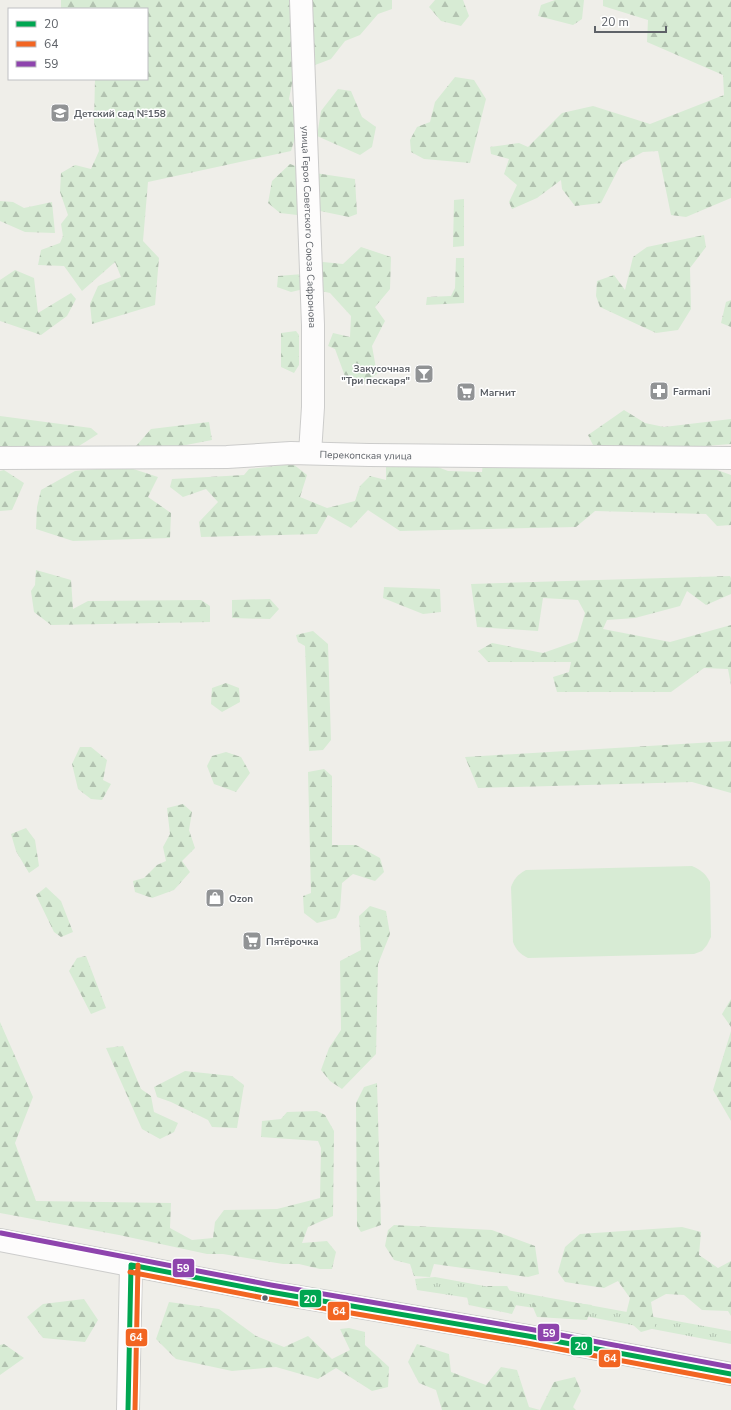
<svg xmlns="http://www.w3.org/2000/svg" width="731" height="1410" viewBox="0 0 731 1410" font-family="'Nunito Sans',sans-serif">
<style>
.grass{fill:url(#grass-tufts)}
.forest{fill:url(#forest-firs)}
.pitch{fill:#d7ebd4}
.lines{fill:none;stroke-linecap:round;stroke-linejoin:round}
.minor-casing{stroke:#cccccb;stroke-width:24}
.tertiary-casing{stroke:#cccccb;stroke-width:24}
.minor{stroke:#fdfcfc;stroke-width:22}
.tertiary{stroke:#fdfcfc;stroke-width:22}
.bus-1-casing{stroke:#fff;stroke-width:8}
.bus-2-casing{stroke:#fff;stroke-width:8}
.bus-3-casing{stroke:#fff;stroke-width:8}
.bus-1{stroke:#00a651;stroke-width:5}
.bus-2{stroke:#f26522;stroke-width:5}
.bus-3{stroke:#8e44ad;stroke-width:5}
.bus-dot{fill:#5e6268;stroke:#fff;stroke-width:1.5}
.labels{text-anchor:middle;stroke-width:3;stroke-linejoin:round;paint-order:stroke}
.poi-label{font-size:10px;font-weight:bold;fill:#5e6268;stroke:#fff;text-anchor:start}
.street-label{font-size:10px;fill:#5e6268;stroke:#fff}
.line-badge{stroke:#fff;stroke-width:1.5}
.badge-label{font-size:11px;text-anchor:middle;font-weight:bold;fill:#fff}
</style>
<defs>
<pattern id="grass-tufts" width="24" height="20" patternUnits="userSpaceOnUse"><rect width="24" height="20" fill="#d7ebd4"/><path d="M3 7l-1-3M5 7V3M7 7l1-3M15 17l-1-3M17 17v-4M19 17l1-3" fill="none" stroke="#b2c2b0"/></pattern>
<pattern id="forest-firs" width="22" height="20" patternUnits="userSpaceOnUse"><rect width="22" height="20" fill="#d7ebd4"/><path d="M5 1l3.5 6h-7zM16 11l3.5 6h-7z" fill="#b2c2b0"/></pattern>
</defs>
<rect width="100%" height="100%" fill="#efeee9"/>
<path class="grass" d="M435,1277L731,1331V1344L574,1314L417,1290L415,1279Z"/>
<path class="forest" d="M61,0H392V9L378,14L360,35L345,41L331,59L294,73L289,99L300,121L291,151L148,182L143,241L159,258L155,305L92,324L90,304L98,286L121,277L115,262L82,291L64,266L38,265L41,250L60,243L63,236L61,224L68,215L60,192L61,173L75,165L91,169L99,151L94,122L95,79H147V9H61Z
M435,0H463L469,16L461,26L441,21L429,7Z
M555,0H584L582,19L573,25L538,16L541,5Z
M603,0H731V198L686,217L671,215L658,151L643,152L621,164L601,203L575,206L562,189L561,180L537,198L512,209L509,202L517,185L504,174L509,159L491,154L490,147L519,143L528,147L562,113L593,106L650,124L724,95L723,75L647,42L648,20L603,6Z
M455,77L474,80L486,99L470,163L424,159L411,152L410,140L417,127L430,122L435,102Z
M338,89L351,91L362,117L376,127L372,147L360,155L317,136L321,111Z
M290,164L315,173L355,179L357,214L349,217L320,211L306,216L280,213L268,203L272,181Z
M464,199V246L453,247L454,200Z
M0,201L13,202L24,208L52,202L55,233L25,232L0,221Z
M704,235L706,247L690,268L691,309L678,330L656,333L600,307L596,296L597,281L614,275L625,290L633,257L647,247Z
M361,247L391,257L390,289L375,307L385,321L372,346L377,374L364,382L346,379L335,349L328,346L333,333L350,337L351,316L330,293L308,288L291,292L277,287L278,276L303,274L323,262L343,264Z
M456,258H464V303L426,305L427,297L451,296L455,288Z
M15,270L34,278L38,313L71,293L76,299L67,316L41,335L0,321V280Z
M731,300V327L721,323L726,302Z
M296,331L299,335V365L294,373L281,367V333Z
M624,410L645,423L664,427L731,419V444L706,446L698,463L731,475V525L717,526L706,514L595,511L576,527L400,531L368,510L351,528L328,515L317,534L201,537L199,522L218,502L206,489L183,497L170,487L172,479L244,475L249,469L293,464L307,475L300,497L327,508L355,501L360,486L370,476L386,480V462L420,460L448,471L482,472L483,462L594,447L588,435Z
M0,416L91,428L98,434L71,451H0Z
M209,422L212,440L155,451L136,446L151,429Z
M118,464L158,477L148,497L171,513L170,538L73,541L36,529L37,507L41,490L75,471L107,468Z
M4,470L24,483L12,510L0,511V471Z
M36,570L71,580L73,609L88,601L201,600L210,606V622L51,625L34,612L31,591L35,585Z
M730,576L731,578V594L706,605L687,591L680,606L635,618L607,620L603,629L670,642L731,625V685L728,669L704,668L671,692H557L553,677L569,672L571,662H488L478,651L492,643L543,653L577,641L585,613L578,600L543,598L538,631L477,627L471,584Z
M384,587L440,589L441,612L423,614L383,598Z
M270,599L279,609L270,619L232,618V600Z
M313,631L328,644L331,740L323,750L309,751L305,646L298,642L296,635Z
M226,683L239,688L240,702L222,712L211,704L212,688Z
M731,741V793L692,782L478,788L465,757Z
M80,747H91L107,760L103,780L111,784L102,800L91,799L78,789L72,764Z
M226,752L241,757L250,773L236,792L214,784L207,766L212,756Z
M324,769L332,776V845H356L380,858L384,872L375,881L353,874L342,883L340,910L336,918L317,923L304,913L303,896L311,893L308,772Z
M183,804L192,812L189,830L195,848L182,861L190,872L174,890L152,898L135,892L133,881L144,878L157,865L166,861L163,847L170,834L167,808Z
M26,828L35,840L39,866L29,873L16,851L11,834Z
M46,887L61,901L73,932L61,937L54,932L36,895Z
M370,906L386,911L390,934L378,964L376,1054L342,1089L330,1081L321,1070L329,1048L341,1030L340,961L361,950L359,916Z
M86,956L106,1008L91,1014L69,971L77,958Z
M731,999V1027L722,1014Z
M0,1022L33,1097L15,1143L36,1201L171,1203L170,1228L192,1240L213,1238L215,1222L224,1210L277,1209L320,1198L321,1148L318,1141L261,1137L262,1121L281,1119L287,1112L317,1111L325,1115L334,1131L333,1216L308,1227L302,1243L327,1241L336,1252L332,1269H320L299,1264H283L223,1254H207L119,1235L0,1213Z
M731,1031V1121L713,1090Z
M123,1046L141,1089L151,1096L154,1112L178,1123L174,1132L160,1139L142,1129L106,1048Z
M185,1071L232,1076L244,1085L237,1128L212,1127L208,1120L171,1102L157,1097L154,1087Z
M377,1083L381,1225L361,1232L357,1226L356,1103L364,1087Z
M394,1225L492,1230L535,1246L539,1274L528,1277L434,1264L430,1277L414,1276L410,1264L394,1260L385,1246L388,1230Z
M682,1227L701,1232L699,1255L718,1268L731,1261V1316L728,1311L702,1310L684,1295L666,1294L651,1302L655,1328L641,1332L625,1318L630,1298L618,1281L604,1288L565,1282L558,1272L565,1247L580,1234Z
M488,1286H507L517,1303L512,1314L469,1305L466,1293L483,1291Z
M537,1298L592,1305L587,1320L537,1317L532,1305Z
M84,1299L98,1320L85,1342L43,1338L27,1317L43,1304Z
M169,1302L219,1309L256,1336L284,1347L308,1336L332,1359L350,1350L340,1329L349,1328L365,1332V1345L389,1367L388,1387L372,1391L336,1368L318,1379L276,1367L232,1371L176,1359L156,1339Z
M4,1344L24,1358L0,1375V1345Z
M417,1344L449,1354L451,1372L486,1385L501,1367L517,1370L529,1407L540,1410L554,1382L575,1377L581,1391L573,1407L576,1410H442L436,1390L419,1383L408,1362Z"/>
<path class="pitch" d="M692,866C701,870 705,873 710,882L711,937L707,945L702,951L694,954L528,958C520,954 516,950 513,942L511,887C514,879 517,875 526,870Z"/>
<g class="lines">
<g class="minor-casing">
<g id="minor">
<path id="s1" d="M301,0L313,325V407L310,453"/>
<path id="s2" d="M0,458L227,457L291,453L369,455L731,458"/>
<path d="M128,1410L131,1265"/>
</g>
</g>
<g class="tertiary-casing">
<path id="tertiary" d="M0,1240L270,1292L528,1336L731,1374"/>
</g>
<use href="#minor" class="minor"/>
<use href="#tertiary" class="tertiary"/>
<g class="bus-1-casing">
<path id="bus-1" d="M131,1265L270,1292L528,1336L731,1374
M128,1410L131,1265"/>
</g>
<g class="bus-2-casing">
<path id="bus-2" d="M130,1272L269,1299L527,1343L730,1381
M135,1410L138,1265"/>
</g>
<g class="bus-3-casing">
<path id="bus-3" d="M1,1233L271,1285L529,1329L731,1367"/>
</g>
<use href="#bus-1" class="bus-1"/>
<use href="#bus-2" class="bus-2"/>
<use href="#bus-3" class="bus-3"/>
</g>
<defs>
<g id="school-square" transform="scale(1)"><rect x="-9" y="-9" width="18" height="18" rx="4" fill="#919395" stroke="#fff"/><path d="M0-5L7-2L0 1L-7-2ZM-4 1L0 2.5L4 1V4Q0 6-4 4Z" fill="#fff"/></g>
<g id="bar-square" transform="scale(1)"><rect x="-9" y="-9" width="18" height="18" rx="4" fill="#919395" stroke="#fff"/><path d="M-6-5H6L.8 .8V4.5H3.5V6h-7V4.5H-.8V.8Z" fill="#fff"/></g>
<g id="pharmacy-square" transform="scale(1)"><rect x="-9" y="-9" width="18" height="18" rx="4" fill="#919395" stroke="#fff"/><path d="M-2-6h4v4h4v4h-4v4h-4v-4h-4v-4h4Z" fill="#fff"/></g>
<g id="supermarket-square" transform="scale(1)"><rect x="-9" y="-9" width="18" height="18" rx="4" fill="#919395" stroke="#fff"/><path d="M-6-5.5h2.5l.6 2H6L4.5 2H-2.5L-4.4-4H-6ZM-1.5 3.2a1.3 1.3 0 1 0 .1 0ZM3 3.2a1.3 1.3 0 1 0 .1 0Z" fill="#fff"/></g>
<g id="shop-square" transform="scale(1)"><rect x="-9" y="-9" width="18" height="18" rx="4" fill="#919395" stroke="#fff"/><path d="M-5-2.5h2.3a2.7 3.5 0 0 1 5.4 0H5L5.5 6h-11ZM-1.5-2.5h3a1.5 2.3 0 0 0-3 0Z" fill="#fff"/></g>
</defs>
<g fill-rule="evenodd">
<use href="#school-square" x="60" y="113"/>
<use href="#bar-square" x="424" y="374"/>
<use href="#pharmacy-square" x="659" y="391"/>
<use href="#supermarket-square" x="466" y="392"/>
<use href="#shop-square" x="215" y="898"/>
<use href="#supermarket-square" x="252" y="941"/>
</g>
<circle class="bus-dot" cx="265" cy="1298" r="3.5"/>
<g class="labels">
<g class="poi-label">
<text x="74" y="117">Детский сад №158</text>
<text x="410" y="372" text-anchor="end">Закусочная<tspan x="410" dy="12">"Три пескаря"</tspan></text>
<text x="673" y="395">Farmani</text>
<text x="480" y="396">Магнит</text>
<text x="229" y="902">Ozon</text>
<text x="266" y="945">Пятёрочка</text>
</g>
<g class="street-label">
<text dy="4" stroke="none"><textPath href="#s1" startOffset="227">улица Героя Советского Союза Сафронова</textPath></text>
<text dy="4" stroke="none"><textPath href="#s2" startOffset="366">Перекопская улица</textPath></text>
</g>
</g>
<g class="line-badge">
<rect x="172" y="1258" width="23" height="20" rx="4" fill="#8e44ad"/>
<rect x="299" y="1289" width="23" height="19" rx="4" fill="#00a651"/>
<rect x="327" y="1301" width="23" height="20" rx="4" fill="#f26522"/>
<rect x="537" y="1323" width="23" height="19" rx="4" fill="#8e44ad"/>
<rect x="125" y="1328" width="23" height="19" rx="4" fill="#f26522"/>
<rect x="570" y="1336" width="23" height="20" rx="4" fill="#00a651"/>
<rect x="598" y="1349" width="23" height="19" rx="4" fill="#f26522"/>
</g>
<g class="badge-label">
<text x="183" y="1272">59</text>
<text x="310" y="1303">20</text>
<text x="339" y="1315">64</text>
<text x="549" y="1337">59</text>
<text x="136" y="1341">64</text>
<text x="581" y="1350">20</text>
<text x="610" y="1362">64</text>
</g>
<rect x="8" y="8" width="140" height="72" fill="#ffffff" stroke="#bfc0c3"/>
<rect x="16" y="21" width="20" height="6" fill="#00a651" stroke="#bfc0c3"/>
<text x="44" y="28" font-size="12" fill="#5e6268">20</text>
<rect x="16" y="41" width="20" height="6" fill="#f26522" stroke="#bfc0c3"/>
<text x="44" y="48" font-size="12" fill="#5e6268">64</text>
<rect x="16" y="61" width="20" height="6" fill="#8e44ad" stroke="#bfc0c3"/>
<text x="44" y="68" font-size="12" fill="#5e6268">59</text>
<path d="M595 26v6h71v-6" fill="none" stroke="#5e6268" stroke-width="2"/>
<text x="601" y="26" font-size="12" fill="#5e6268" stroke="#ffffff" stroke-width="3" paint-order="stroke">20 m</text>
</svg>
